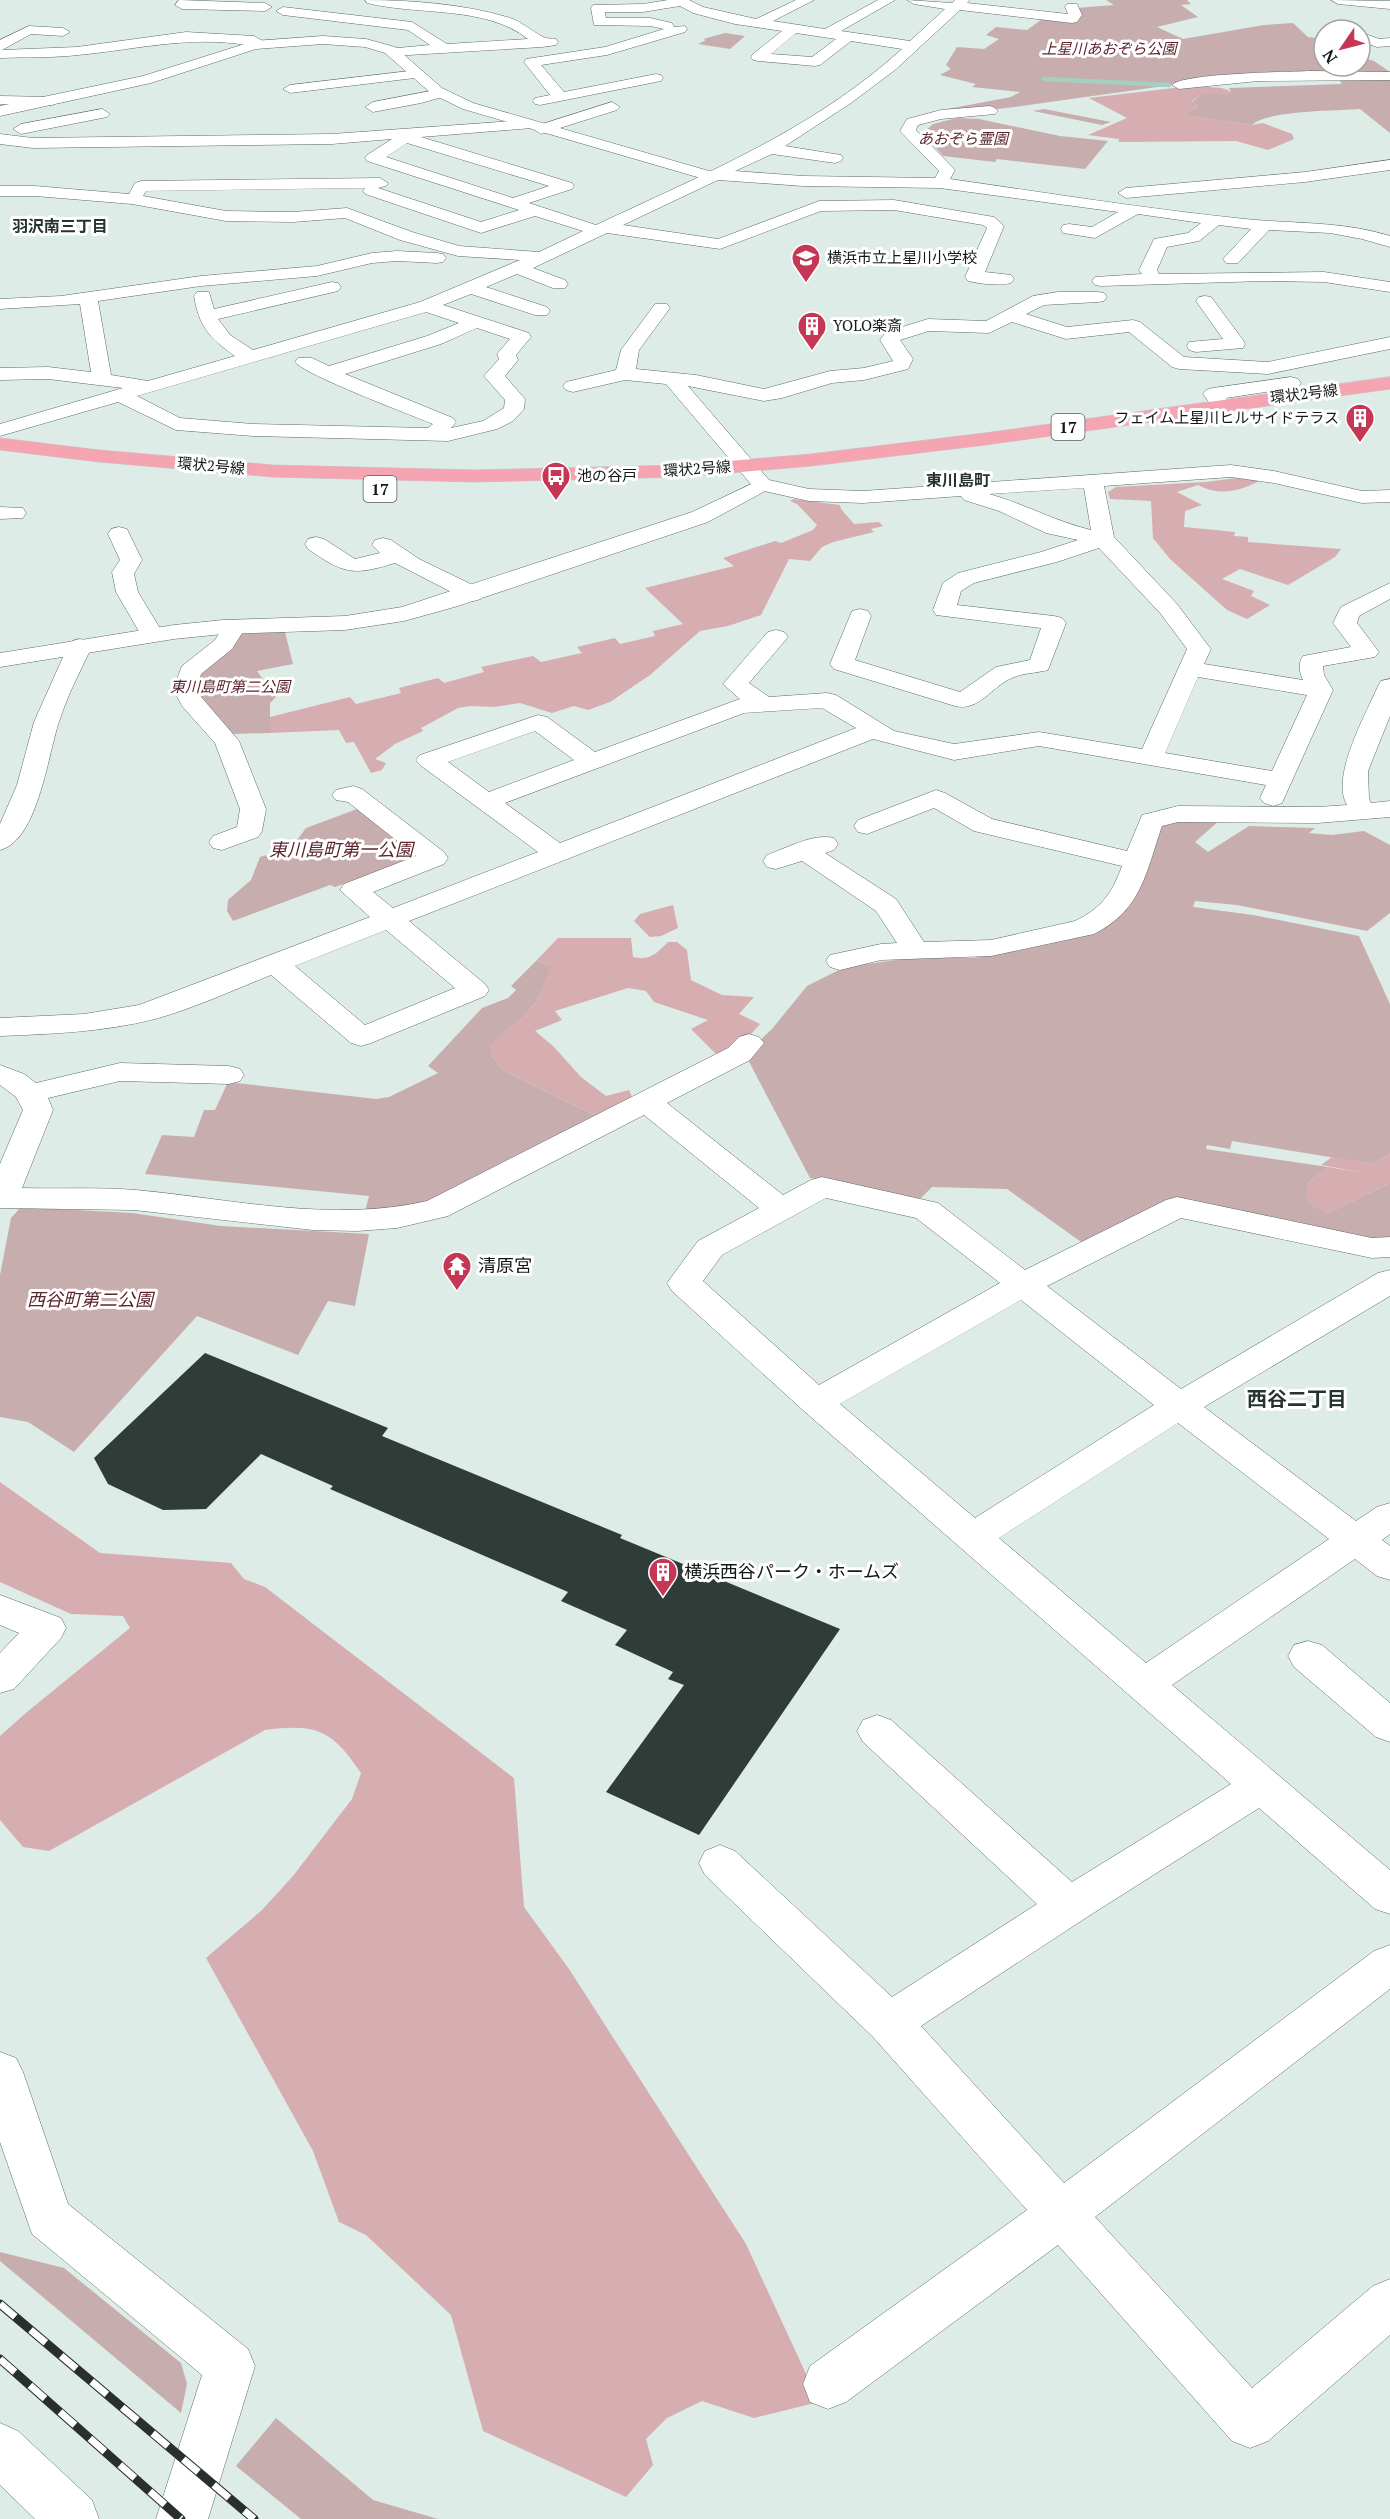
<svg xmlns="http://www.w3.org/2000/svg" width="1390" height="2519" viewBox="0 0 1390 2519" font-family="'PT Serif','Noto Sans JP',serif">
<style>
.green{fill:#c8adaf}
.forest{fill:#d6adb0}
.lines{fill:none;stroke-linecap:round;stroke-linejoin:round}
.stream{stroke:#a5cfc1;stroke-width:4.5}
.building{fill:#2f3c37}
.minor-casing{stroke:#5d6a65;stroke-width:1}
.tertiary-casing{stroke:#5d6a65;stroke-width:1}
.primary-casing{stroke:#c6c8c7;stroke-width:1}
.minor{fill:#fff;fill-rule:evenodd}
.tertiary{fill:#fff;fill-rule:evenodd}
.primary{fill:#f5a5b1;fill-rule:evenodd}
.rail-casing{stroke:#282f2c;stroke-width:9}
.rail{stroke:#fff;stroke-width:7;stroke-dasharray:20;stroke-linecap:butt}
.labels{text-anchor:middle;stroke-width:6;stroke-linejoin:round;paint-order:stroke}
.far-park-label{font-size:15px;font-style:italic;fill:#5b252d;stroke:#fff}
.far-poi-label{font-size:15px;fill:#131917;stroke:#fff;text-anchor:start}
.far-street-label{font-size:15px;fill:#131917;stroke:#fff}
.far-neighbourhood-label{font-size:16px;font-weight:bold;fill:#27332f;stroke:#fff}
.shield{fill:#fff;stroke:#5a5e5d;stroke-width:1.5}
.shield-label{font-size:16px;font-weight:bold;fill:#131917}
.park-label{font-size:18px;font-style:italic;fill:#5b252d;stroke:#fff}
.poi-label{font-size:18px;fill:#131917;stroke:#fff;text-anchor:start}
.neighbourhood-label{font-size:20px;font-weight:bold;fill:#27332f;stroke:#fff}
</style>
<rect width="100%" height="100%" fill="#ddece7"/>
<path class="green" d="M1106,0H1187L1191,4L1181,5L1198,17L1157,27L1183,39L1264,25L1293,23L1308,37L1323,39L1324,66H1360V57L1374,61L1390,72L1214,79L1014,107L989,110L947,109L1011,97L1020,92L972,87L976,84L940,75L951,69L946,65L957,47L984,49L999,39L986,35L996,27L1027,30L1045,17L1075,20L1076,8L1114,5Z
M725,33L745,36L730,49L698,44L706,40L703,39Z
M1337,77H1390V133L1360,109C1335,111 1269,110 1252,125L1184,115L1198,106L1191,103L1201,94H1225L1231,92L1229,88L1342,84Z
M1044,109L1111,122L1102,125L1033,111Z
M957,118L979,119L1060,136L1108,141L1085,169L997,159L995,162L943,156L923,133L933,124Z
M238,632H285L293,664L257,671L276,697L270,703V733L231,734L194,696L200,670Z
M357,809L413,851L399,857L404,862L335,887L330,885L233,921L227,911L228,900L251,880L260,857L291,848L306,828Z
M1220,820L1195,842L1208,852L1249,826L1315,828L1309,833L1332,835L1364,831L1390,845V913L1367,931L1237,905L1195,901L1193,907L1253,915L1359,936L1390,1004V1154L1372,1164L1232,1141L1230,1149L1207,1145L1206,1149L1328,1167L1307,1184L1326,1214L1390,1183V1240L1372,1242L1177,1201L1084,1244L1007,1189L932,1187L920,1199L810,1178L745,1054L772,1029L807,986L837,971L853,966L910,958H974L1095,934L1130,906L1157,825L1184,821Z
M536,961L552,967L536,1002L521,1020L507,1029L491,1056L505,1071L604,1120L442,1202L364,1215L369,1196L145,1174L162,1135L194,1137L204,1110H215L228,1082L376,1099L389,1097L438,1073L428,1066L482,1008L508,998L516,990L511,986Z
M21,1207L132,1213L221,1226L369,1234L355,1306L328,1301L298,1355L197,1316L74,1452L28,1422L0,1417V1275L11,1218Z
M0,2252L64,2268L181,2363L187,2384L181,2413L0,2261Z
M276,2418L373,2500L438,2519H301L236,2466Z"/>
<path class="forest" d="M1199,85C1210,89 1221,85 1231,92L1225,94H1201L1191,102L1199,105L1185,115L1252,125L1263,123L1292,134L1294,139L1268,150L1236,141L1119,142V139L1088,135L1127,118L1089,98Z
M1244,477L1263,479C1241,491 1221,497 1198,485L1177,492L1202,505L1185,511L1184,527L1235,532L1234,536L1248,537V542L1341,549L1335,557L1288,585L1240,569L1222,579L1254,591L1251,596L1270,605L1247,619L1227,610L1170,559L1153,538L1151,501L1110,499L1108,492L1116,487L1206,482Z
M793,499L840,505L841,509L854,524L879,522L883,526L871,529L874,532L833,542L822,547L810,561L789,559L761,615L728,626L700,631L650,675L610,702L588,710L574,706L552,713L520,703L494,707L470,706L458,708L421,728L423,731L395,744L375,759L386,763L382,770L371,773L354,742L346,743L339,730L270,733V717L350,697L356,704L401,693L399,688L438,678L444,683L484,672L481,667L533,656L541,662L582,653L577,647L615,638L620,644L655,636L653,631L683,624L645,588L734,566L723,558L775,541L781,543L813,530L817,525L797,504L790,501Z
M673,905L678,928L661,936L650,937L634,921L640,914Z
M558,938H631L633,957C650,961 656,954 668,942H677L687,950L691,980L722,995L754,997L739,1014L760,1024L737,1050L720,1058L691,1029L708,1020L654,1002L646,991L628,988L555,1011L562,1020L535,1031L553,1046L581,1077L606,1096L629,1090L633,1099L604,1120L505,1071L491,1056L490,1046L507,1029L521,1020L536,1002L551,967L536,961Z
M1390,1154V1183L1326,1214L1306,1202L1307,1184L1328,1167L1370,1174L1321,1165L1332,1157L1372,1164Z
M0,1482L100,1553L231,1563L244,1579L265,1587L514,1778L524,1907L569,1969L746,2244L819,2402L754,2418L702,2401L667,2418L646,2439L653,2465L626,2497L483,2431L451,2315L366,2235L339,2222L313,2151L206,1958L262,1910L293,1876L352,1799L361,1773C332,1730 317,1723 265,1730L49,1851L23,1847L0,1820V1736L27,1712L130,1628L123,1616L71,1614L0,1582Z"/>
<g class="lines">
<path class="stream" d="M1044,79L1169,85"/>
</g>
<path class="building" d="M205,1353L388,1428L382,1436L622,1535L620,1538L840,1629L699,1835L606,1792L684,1685L668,1679L673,1672L615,1645L627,1630L561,1601L568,1592L330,1489L333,1486L261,1454L206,1509L163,1510L108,1484L94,1458Z"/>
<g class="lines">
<g class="minor-casing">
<path id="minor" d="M179,0L265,3L272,7L265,11L182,9L175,5Z
M365,0C411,0 463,4 507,17C521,21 530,30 543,37C546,39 552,38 556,39L558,42L556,45L542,47L392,56L385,52L387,49L430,45L408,30L283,15L276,11L283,7L412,22L447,44L528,39C485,5 419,16 367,3Z
M668,0H689L703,7L756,19L796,0H814L773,21L825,29L878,0H895L841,31L910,41L945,9L914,4L907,0L952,3L955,0H970L967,3L1068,14L1065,7L1067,4H1077L1082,15L1077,22L1072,23L960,10L895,70L851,103L785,146L841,155L843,158L841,161L835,163L772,154L735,171L803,176L935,178L939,171L900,131L907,119L941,110L990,106L995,108L998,111L995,114L941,119L918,125L916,130L955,170L950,179C1048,193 1147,209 1245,219C1295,224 1342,221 1390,236V247L1362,239L1330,233L1269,230L1238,263H1226L1223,259L1251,229L1219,225L1199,241L1167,247L1157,270L1159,274L1324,272L1390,282V292L1324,282L1264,281L1101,286L1095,285L1092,281L1095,277L1142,274L1139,270L1154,239L1188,233L1201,223L1138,214L1095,238L1063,233L1061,229L1063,225L1069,224L1092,227L1118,212L940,188L803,186L718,180L623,225L718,239L819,201L894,200L988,216L994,217L1004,226L985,272L1011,275L1014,279L1011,283C998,286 981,284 968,281L965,277L987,228L983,225L894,210L821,211L720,249L607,233L533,268L565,280L568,284L565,288H553L517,274L486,287L547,307L550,311L547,315H535L471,294L443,305L529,333L531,337L516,355L518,360L505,376L525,399L524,409L513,421L497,429L448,441L253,436L176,430L118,402L0,436V424L123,388L48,379L0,380V368L48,367L91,372L80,304L0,309V299L61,296L201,276L317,266L372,253L397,251L437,253L443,254L446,258L443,262L437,263L397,261L372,263L317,276L201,286L98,301L111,375L148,381L235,356C209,338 199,326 194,296L197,292H209L214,309L332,282L338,283L341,287L338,291L218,319L230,335L253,350L420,302L520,260L458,256L400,240L345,218L293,222L226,221L132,204L35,196H0V186H35L129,194L135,183L141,181L380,178L388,183L386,186L378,188L481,222L519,210L367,161L365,158L367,155L392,139L332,144L33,148L0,144V134L33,138L332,134L527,120L535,125L532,128L421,137L572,183L574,186L572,189L529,203L596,225C704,174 813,130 902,49L851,41L820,65L815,66L758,61L753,60L751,57L753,54L782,31L735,24L693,13L680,6L643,12H605L606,18H650L672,23L674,27L685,26L687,29L685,32L607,55L541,65L564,92L656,74L661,75L663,78L661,81L540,105L535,104L533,101L535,98L550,95L524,62L526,59L605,47L664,29L650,26L594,25L591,8L593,5L643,4ZM796,33L836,39L812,57L771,54ZM407,143L549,186L513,198L386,157ZM365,188L363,191L365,194L481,233L535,216L583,231L539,252L459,246L412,232L347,208L293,212L226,211L143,196L146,191ZM426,312L459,323L427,336L329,366L312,358H298L295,362C305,375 411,415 433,424L428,428L253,424L180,418L137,396ZM477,328L510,339L497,354L499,359L484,376L505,400L504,408L483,421L451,428L456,422L453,418L345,374L441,344Z
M1331,0L1390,1V9L1338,4Z
M29,26L63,28L70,32L63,36L31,34L2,50L77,47L186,32L254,36L268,44L261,48C199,33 141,49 78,55C53,58 26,57 0,58V40Z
M1360,32L1379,39L1390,38V46L1377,47L1360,41Z
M418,70L423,71L425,74L423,77L290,93L283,89L290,85Z
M1311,71L1390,72V80L1258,81L1179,89L1172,85C1183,73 1289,72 1311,71Z
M441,89L448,93L446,96L421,103L373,112L365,107L373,102Z
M0,96L52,97L59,101L52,105L0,104Z
M612,102L620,107L617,110L541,134L533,129L536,126Z
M102,109L110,114L107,117L21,134L13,129L21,124Z
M1390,160V170L1305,182L1126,198L1118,193L1126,188L1305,172Z
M1058,292H1098L1104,293L1107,297L1104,301L1098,302L1044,305L1026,314L1067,327L1133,320L1140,322L1184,357L1268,362L1390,337V349L1268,374L1179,369L1172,367L1129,332L1066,339L1012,322L989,333L929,331L900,340L913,359L908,369L864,380L832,383L782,398L764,401L688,386L769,480L809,489L863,491L1231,465L1274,471L1362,491L1390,490V502L1362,503L1274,483L1231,477L1104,486L1114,537L1177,604L1207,644L1211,649L1204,664L1303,680C1299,672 1298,663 1303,656L1351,647L1333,623L1341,607L1390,583V599L1359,616L1357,623L1379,652L1375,657L1323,666L1324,675L1333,690L1282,803L1273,806L1264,803L1260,798L1266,785L1039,746L954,760L873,739L409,921L485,984L489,990L485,996L371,1043L361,1046L351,1043L271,975C233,990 195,1008 155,1019C104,1032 52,1034 0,1036V1018L84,1014L139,1005L370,917L340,890L344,884L416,856L348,802L336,800L332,795L336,790L353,786L362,789L444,852L448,858L444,864L373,892L393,908L538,852L420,765L416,760L420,755L538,715L547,717L595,752L740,699L723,684L768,632L776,630L784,632L788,637L749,683L769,697L827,693L836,695L894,731L954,744L1039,732L1142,749L1187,649L1161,614L1099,548L1057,562L974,583L961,591L957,605L1054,616L1062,618L1066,623L1048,670C1037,673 1022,673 1012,678C992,686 979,712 955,706L834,669L830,664L852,611L860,609L868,611L871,616L855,660L960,692L996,667L1030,660L1041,628L936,615L933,610L943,583L958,573L1041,552L1078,540L1046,533L999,511L964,500L961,496L863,503L809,501L755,489L666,384L625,380L573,392L566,390L563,386L566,382L616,370L621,350L655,304H667L670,308L639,350L636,369L696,375L764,389L830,371L864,368L893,361L880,340L886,332L928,319L986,321L1033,296ZM1084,488L1091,530C1054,521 1025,504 989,494ZM1198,677L1307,695L1272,771L1165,753ZM822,708L856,728L560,843L505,803L744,713ZM535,731L574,760L489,792L448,762ZM386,930L455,988L365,1025L295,966Z
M1205,296L1211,297L1243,340L1245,344L1243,348L1196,352L1189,350L1187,346L1189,342L1223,339L1196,301L1199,297Z
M1291,377L1298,379L1301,383L1298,387L1226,398L1231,405L1228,409H1214L1203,394L1206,390L1213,388Z
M0,507L23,508L26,513L23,518L0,519Z
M119,527L127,529L142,560L134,574L138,592L164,635L160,640L152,642L144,640L116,592L112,572L120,560L108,534L111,529Z
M316,537L324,539L355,559L380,553L372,545L375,540L383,538L391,540L419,559L481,589L484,594L481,599L473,601L465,599L395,563C353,576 344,574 308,549L305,544L308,539Z
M234,620L242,622L246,627L232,649L201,674L197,689L202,698L239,741L266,809L262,831L258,837L222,850L213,848L209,842L213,836L237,827L240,809L215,743L182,706L173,689L182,666L215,640L226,622Z
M80,639L88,641L92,646C81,670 68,694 60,719C48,751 39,840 0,850V824L17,785L34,722L68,646L72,641Z
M1390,679V716L1368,771L1369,799L1371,803L1390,801V817L1318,823L1178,822L1162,826C1146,872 1142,910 1094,934L991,956L881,960L840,970L830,967L826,961L830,955L881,944L897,943L876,911L802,861L776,869L767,867L763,861L767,855C787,848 813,833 834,838L838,844L834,850L825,853L896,899L924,942L991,940L1075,921C1102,908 1112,893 1122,866L974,831L934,808L867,834L858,832L854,826L858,820L936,790L945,793L992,819L1127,851L1142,815L1178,806L1318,807L1347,805C1330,777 1366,714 1378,686L1381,681Z
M749,1034L759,1037L764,1043L750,1060L667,1103L783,1195L811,1180L822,1177L938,1203L1025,1270L1166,1200L1177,1197L1372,1238L1390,1237V1257L1372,1258L1181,1218L1047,1286L1181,1389L1378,1273L1390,1270V1296L1204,1407L1356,1521L1377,1507L1390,1503V1534L1382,1540L1390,1546V1580L1377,1576L1355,1559L1172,1685L1390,1870V1914L1375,1909L1259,1808L1084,1919L921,2026L1064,2183L1374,1951L1390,1945V1989L1095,2217L1252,2388L1373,2286L1390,2279V2335L1268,2441L1250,2448L1232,2441L1058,2245L846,2402L828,2409L810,2402L803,2384L810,2366L1027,2210L873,2037L705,1875L699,1863L705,1851L720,1845L735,1851L892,1997L1037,1904L863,1742L857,1731L863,1720L877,1715L891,1720L1072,1882L1231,1784L804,1411L672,1291L667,1283L698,1241L759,1208L644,1115L448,1216L397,1228L357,1231L313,1230L134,1210L0,1208V1164L23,1110L16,1097L0,1085V1065L24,1074L36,1083L120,1063L229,1066L240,1069L244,1075L240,1081L229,1084L120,1081L48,1098L53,1110L22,1188C60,1189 99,1187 136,1190C233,1199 331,1223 427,1201L728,1048L739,1037ZM826,1198L916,1218L1000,1283L819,1385L703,1281L722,1255ZM1021,1300L1154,1405L975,1518L840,1404ZM1178,1423L1329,1539L1146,1663L999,1538Z
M0,1595L61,1618L66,1628L61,1638L14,1689L0,1693V1653L19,1633L0,1625Z
M1308,1641L1322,1645L1390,1703V1742L1376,1737L1294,1667L1288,1656L1294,1645Z
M0,2052L16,2058L23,2072L68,2204L248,2349L255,2366L208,2519H156L202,2375L32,2234L0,2142Z
M0,2423L18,2431L92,2500L99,2519H35L0,2485Z"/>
</g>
<g class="tertiary-casing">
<path id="tertiary" d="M323,36L366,39L395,47L442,88L473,103L716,173L718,176L710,181L704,179L463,109L432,94L385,53L365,47L323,44L256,49L151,83L0,116V106L143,76L254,41Z
M762,479L769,481L772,485L769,489L708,522L458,606L404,621L345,630L223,634L174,639L0,667V653L174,625L223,620L345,616L402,607L692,512Z"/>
</g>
<g class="primary-casing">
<path id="primary" d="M1390,377V389L985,445L811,466L683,477L474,482L273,477L99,462L0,450V438L99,450L273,465L474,470L683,465L811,454L985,433Z"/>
</g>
<use href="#minor" class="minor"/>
<use href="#tertiary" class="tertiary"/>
<use href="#primary" class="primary"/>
<g class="rail-casing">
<path id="rail" d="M0,2304L254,2519
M0,2359L181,2519"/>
</g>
<use href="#rail" class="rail"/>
</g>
<defs>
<g id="school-pin" transform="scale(1.5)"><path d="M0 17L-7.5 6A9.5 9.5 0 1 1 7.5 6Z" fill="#c63655" stroke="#fff"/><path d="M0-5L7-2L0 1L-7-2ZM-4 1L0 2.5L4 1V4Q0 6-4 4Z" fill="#fff"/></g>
<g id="building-pin" transform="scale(1.5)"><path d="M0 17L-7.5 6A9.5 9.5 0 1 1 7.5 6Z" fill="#c63655" stroke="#fff"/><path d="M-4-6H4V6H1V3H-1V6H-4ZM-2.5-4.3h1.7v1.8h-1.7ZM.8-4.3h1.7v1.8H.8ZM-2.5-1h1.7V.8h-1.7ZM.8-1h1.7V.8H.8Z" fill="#fff"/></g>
<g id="bus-pin" transform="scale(1.5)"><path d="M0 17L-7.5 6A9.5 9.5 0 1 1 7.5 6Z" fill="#c63655" stroke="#fff"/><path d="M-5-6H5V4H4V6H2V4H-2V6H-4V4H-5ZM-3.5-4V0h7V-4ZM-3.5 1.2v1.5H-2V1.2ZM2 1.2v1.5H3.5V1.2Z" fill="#fff"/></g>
<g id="temple-pin" transform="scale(1.5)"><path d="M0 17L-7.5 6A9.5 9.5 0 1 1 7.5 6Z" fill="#c63655" stroke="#fff"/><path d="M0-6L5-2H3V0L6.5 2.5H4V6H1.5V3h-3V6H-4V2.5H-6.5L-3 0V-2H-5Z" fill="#fff"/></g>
</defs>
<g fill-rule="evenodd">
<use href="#school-pin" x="806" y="258"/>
<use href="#building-pin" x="812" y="326"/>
<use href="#building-pin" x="1360" y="418"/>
<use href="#bus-pin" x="556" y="476"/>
<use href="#temple-pin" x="457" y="1266"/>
<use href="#building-pin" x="663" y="1572"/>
</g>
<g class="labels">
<g class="far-park-label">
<text x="1109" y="54">上星川あおぞら公園</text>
<text x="963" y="144">あおぞら霊園</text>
<text x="230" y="692">東川島町第二公園</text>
</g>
<g class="far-poi-label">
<text x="827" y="263">横浜市立上星川小学校</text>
<text x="833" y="331">YOLO楽斎</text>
<text x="1339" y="423" text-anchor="end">フェイム上星川ヒルサイドテラス</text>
<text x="577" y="481">池の谷戸</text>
</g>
<g class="far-street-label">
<text transform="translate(1304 394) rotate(-7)" y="5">環状2号線</text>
<text transform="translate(211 466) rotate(5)" y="5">環状2号線</text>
<text transform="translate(697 469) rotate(-4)" y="5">環状2号線</text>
</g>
<g class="far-neighbourhood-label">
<text x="60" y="232">羽沢南三丁目</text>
<text x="958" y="486">東川島町</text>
</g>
<g class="shield">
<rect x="1051.5" y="414" width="33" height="26" rx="4.5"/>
<rect x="363.5" y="476" width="33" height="26" rx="4.5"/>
</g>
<g class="shield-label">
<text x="1068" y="433">17</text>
<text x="380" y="495">17</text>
</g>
<g class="park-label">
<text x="341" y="856">東川島町第一公園</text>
<text x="90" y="1306">西谷町第二公園</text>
</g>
<g class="poi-label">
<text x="478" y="1272">清原宮</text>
<text x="684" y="1578">横浜西谷パーク・ホームズ</text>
</g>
<g class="neighbourhood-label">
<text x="1297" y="1406">西谷二丁目</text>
</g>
</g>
<g transform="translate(1342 48) rotate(235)"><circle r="28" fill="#ffffff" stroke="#a1a3a2" stroke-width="1.5"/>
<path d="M0-4.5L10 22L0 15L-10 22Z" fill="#c63655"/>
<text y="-9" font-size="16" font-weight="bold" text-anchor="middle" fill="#131917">N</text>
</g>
</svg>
